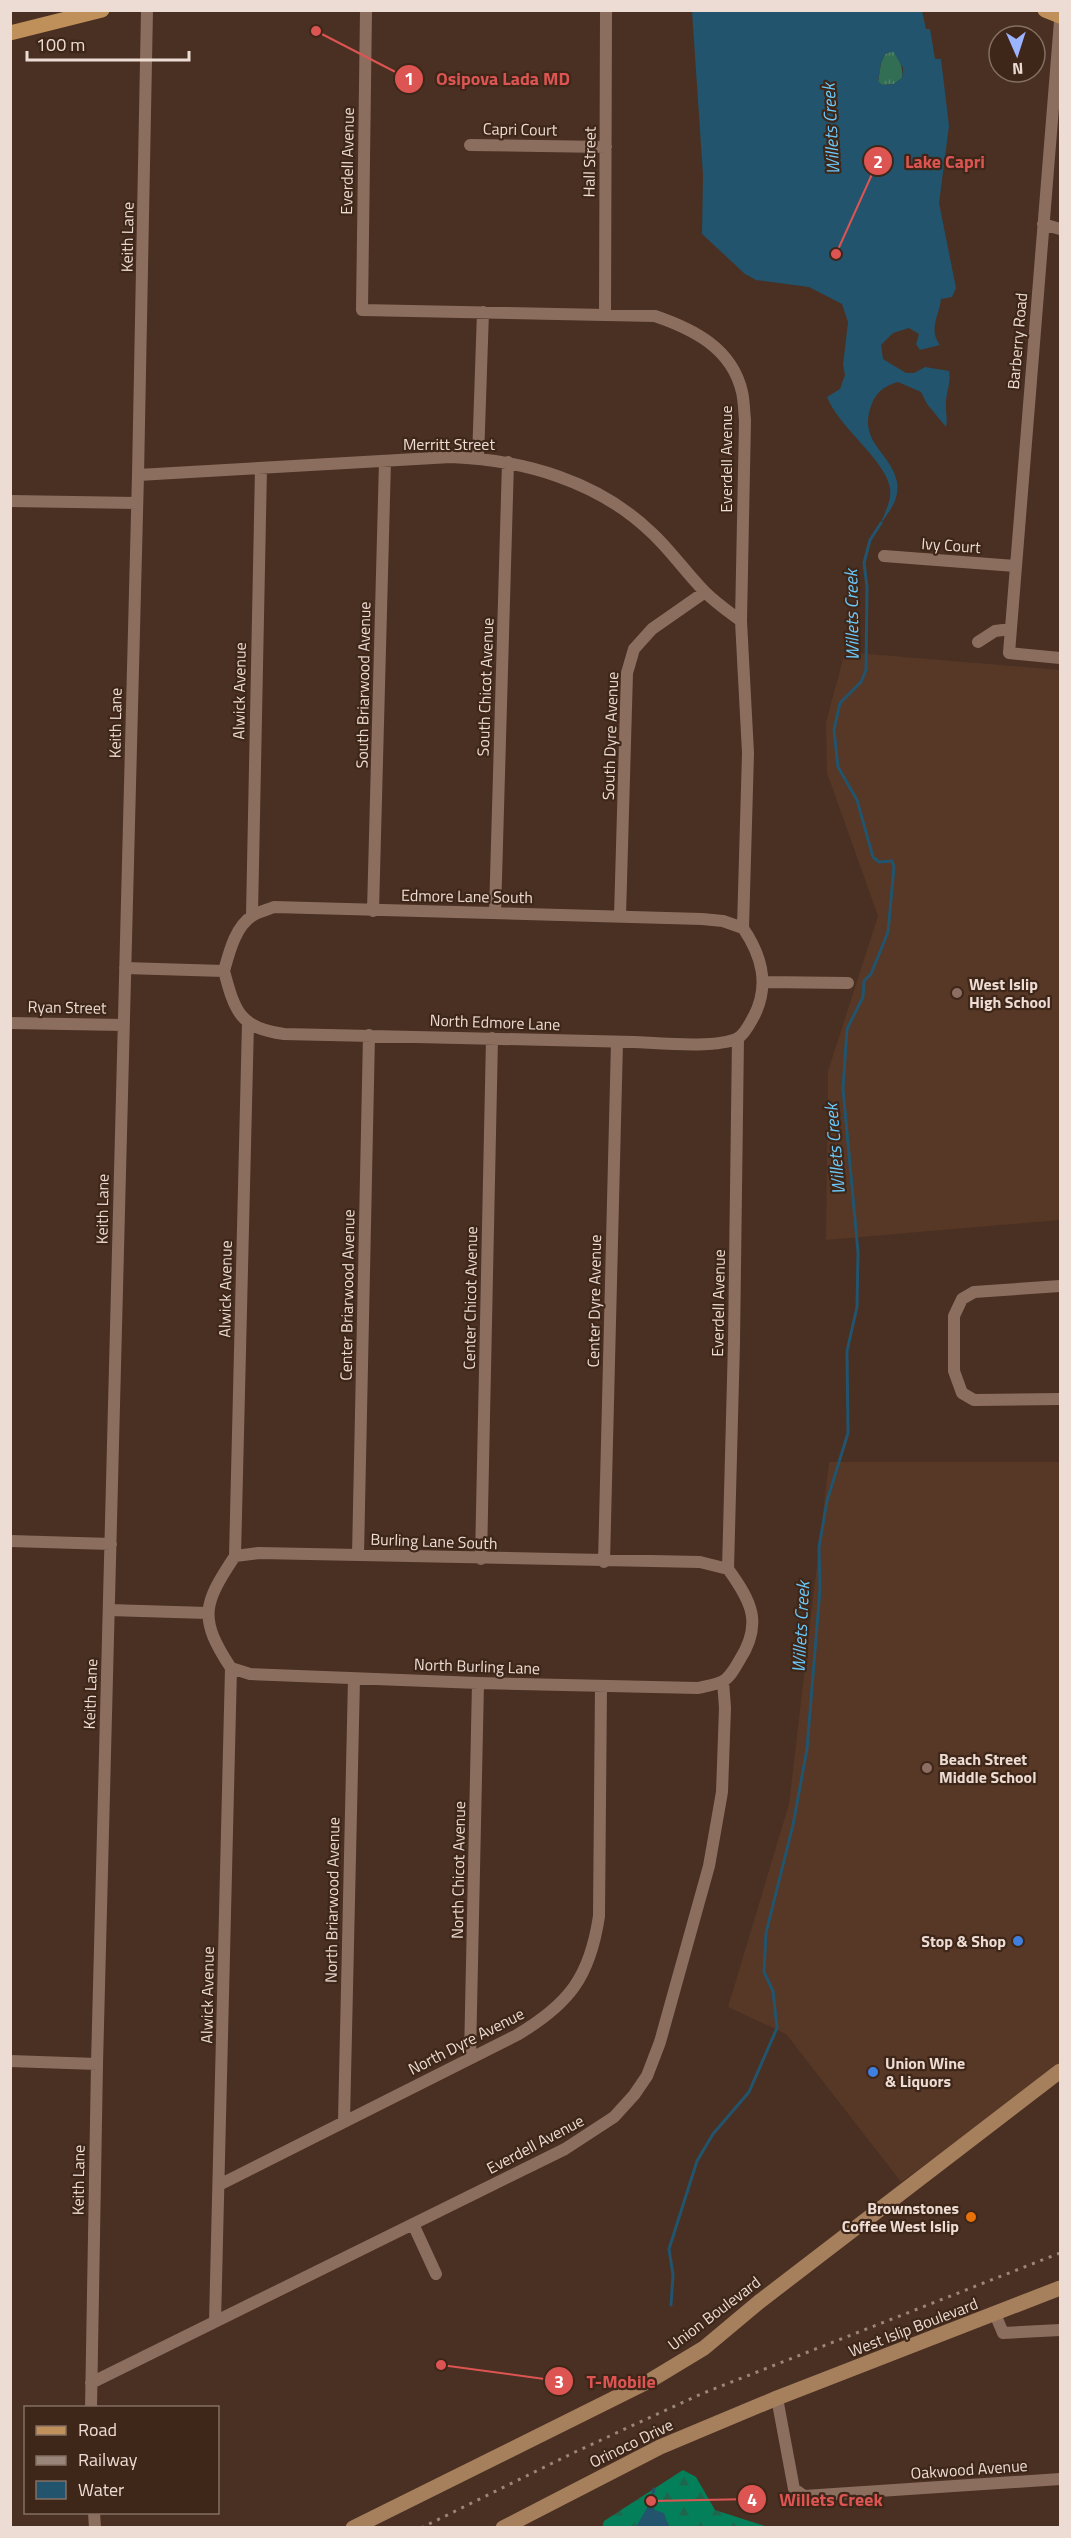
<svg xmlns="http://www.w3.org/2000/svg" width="1071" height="2538" viewBox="0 0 1071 2538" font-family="'Titillium Web',sans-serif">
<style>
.built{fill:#573725}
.grass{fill:url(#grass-tufts)}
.forest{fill:url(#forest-firs)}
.water{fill:#22546d;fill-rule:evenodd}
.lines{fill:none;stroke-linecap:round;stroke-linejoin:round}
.stream{stroke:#22546d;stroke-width:3}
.street{stroke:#8c6e5f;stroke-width:12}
.secondary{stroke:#a67f5d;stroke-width:15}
.primary{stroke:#c0905a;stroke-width:15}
.rail{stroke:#9a857a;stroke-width:3;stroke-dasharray:3 6;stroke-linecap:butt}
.education-dot{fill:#8d6e63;stroke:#3e2618;stroke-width:2}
.shop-dot{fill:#3f7fe0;stroke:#3e2618;stroke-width:2}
.food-dot{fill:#e8710a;stroke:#3e2618;stroke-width:2}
.labels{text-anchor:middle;stroke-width:4.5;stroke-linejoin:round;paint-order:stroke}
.street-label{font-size:16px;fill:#eddcd4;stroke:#3e2618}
.poi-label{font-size:16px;font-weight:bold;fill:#eddcd4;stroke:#3e2618;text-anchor:start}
.water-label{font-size:18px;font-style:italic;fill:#6bcafb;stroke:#3e2618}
.leader{fill:none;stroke:#dc5553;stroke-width:2}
.callout-dot{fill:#dc5553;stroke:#3e2618;stroke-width:2}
.mark-label{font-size:18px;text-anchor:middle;font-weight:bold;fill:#fff}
.callout-label{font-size:18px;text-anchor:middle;font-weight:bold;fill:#dc5553;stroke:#3e2618;stroke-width:4.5;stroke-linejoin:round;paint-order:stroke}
</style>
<defs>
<pattern id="grass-tufts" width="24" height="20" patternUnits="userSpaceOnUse" patternTransform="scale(1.5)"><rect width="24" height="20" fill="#326e54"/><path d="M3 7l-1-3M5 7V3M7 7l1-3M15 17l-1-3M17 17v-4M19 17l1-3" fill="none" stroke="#50826c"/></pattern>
<pattern id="forest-firs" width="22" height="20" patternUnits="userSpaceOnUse" patternTransform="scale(1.5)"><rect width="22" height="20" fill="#038059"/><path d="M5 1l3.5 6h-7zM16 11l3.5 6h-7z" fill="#1e674f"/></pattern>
</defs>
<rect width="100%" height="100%" fill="#493022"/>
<path class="built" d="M845,652L1060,670V1220L826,1240L828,1071L878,916L827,773L826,722Z
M829,1462H1060V2068L901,2182L786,2034L728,2007L789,1804Z"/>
<path class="grass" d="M893,51C900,58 903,68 902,78L894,84L882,85L878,82L881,63L885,54Z"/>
<path class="forest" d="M683,2470L696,2477L715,2510L768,2527L602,2528L604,2521Z"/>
<path class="water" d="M692,11H922L926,29H930L935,59H941L949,126L939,203L956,288L952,297L941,299C939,317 928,329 940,345L920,350L916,344L919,334L909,328L893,333L881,345L883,359L906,373H914L925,367L949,371C951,382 947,390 946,401C945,410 948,418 946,427L927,404L921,392L898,382C884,386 876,392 871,406C858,443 891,452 897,482C900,499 889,512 880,525C884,514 892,500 890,489C887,461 839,428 827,397L840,389L845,375L843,365L848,322L842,304L809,287L756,280L745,274L702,234L703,175ZM893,51L903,68L902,78L894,84L882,85L878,81L881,63L885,54Z
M651,2501L655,2510L664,2513L669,2527H636Z"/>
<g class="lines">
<path class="stream" d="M671,2305L673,2275L669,2249L697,2161L713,2134L749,2092L777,2028L773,1991L764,1972L766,1933L793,1825L807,1749L820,1589L819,1547L827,1501L848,1433L847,1351L857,1307L858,1252L843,1089L847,1029L863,997L864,981L871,974L888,932L894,867L892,861L879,862L873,857L857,800L838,767L834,730L840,703L861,682L866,670L867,587L864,563L870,540L881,523
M651,2502L654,2489"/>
<path class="street" d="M1060,21L1009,653L1060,658
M470,145L606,147
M1043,224L1060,229
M605,315L606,10
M478,458L483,312
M138,475L451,457C524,460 599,481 653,534C672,552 687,574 705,592C716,603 729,612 741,621
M10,501L137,503
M884,556L1015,566
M978,642L995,631L1011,629
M373,911L385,461
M495,913L508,462
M252,915L261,468
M620,916L627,673L634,649L652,629L705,592
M125,968L224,971
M224,971C235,1012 240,1028 284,1034C401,1036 517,1040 634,1042C659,1043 717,1049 738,1038C745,1034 750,1023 754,1016C770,985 762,956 743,928L748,753L741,621L745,420C744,411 744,400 742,392C732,348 693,329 655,316L362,310L366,10
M224,971C229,953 235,927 252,916C257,912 267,910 274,907L702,919L723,921L743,928
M764,982L848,983
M10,1023L123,1025
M1060,1286L974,1292L962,1299L954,1316V1371L962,1393L974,1400L1060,1399
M10,1541L111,1544
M259,1553L700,1562L728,1569C752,1602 763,1624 739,1661C735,1668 729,1679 721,1682C714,1685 706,1686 698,1688L478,1683L250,1674L231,1668C198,1618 203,1604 235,1556Z
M358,1555L369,1035
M235,1556L248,1023
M481,1559L492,1038
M604,1562L617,1042
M728,1569L734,1342L738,1038
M109,1610L207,1613
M470,2057L478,1683
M10,2061L97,2064
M344,2121L354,1679
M219,2185L517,2035C569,2004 590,1977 599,1916L601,1686
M413,2224L436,2274
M995,2314L1003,2333L1060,2330
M215,2322L231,1668
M91,2383L565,2149L614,2117L634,2095L647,2076L660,2042L709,1866L722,1792L725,1708L723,1681
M777,2398L794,2489L804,2496L1060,2479
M91,2408L97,2064L138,475L147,10
M94,2512L95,2528"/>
<path class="secondary" d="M353,2528L651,2380L704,2348L759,2302L1060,2071
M503,2528L660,2447L777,2398L1060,2288"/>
<path class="primary" d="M1045,10L1060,16
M10,33L102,10"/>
<path class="rail" d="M421,2528L575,2452L701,2394L1060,2253"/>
</g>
<g class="education-dot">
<circle cx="957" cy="993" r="6"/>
<circle cx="927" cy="1768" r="6"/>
</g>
<g class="shop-dot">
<circle cx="1018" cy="1941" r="6"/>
<circle cx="873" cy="2072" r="6"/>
</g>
<circle class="food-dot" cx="971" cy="2217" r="6"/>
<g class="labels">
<g class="street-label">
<text transform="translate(520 129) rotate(1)" y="6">Capri Court</text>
<text transform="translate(347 161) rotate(-89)" y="6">Everdell Avenue</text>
<text transform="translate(589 162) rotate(-89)" y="6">Hall Street</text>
<text transform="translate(127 237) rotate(-89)" y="6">Keith Lane</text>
<text transform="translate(1017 341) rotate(-85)" y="6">Barberry Road</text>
<text x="449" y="450">Merritt Street</text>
<text transform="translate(726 459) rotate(-90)" y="6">Everdell Avenue</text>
<text transform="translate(951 545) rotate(4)" y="6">Ivy Court</text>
<text transform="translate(363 685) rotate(-89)" y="6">South Briarwood Avenue</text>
<text transform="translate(485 687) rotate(-88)" y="6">South Chicot Avenue</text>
<text transform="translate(239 691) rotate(-89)" y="6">Alwick Avenue</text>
<text transform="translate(115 723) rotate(-89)" y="6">Keith Lane</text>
<text transform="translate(610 736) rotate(-88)" y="6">South Dyre Avenue</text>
<text transform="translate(467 896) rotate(1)" y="6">Edmore Lane South</text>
<text transform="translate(67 1007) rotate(1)" y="6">Ryan Street</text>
<text transform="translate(495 1022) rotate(2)" y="6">North Edmore Lane</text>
<text transform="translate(102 1209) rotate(-89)" y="6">Keith Lane</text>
<text transform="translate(225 1289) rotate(-89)" y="6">Alwick Avenue</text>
<text transform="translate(347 1295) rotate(-89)" y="6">Center Briarwood Avenue</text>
<text transform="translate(470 1298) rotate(-89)" y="6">Center Chicot Avenue</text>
<text transform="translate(594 1301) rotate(-89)" y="6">Center Dyre Avenue</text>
<text transform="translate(718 1303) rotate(-89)" y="6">Everdell Avenue</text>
<text transform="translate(434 1541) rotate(2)" y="6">Burling Lane South</text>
<text transform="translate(477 1666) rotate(2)" y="6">North Burling Lane</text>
<text transform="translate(90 1694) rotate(-88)" y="6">Keith Lane</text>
<text transform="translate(458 1870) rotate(-89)" y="6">North Chicot Avenue</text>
<text transform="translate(332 1900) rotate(-89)" y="6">North Briarwood Avenue</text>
<text transform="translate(207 1995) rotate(-89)" y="6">Alwick Avenue</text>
<text transform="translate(466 2041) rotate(-27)" y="6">North Dyre Avenue</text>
<text transform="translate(535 2144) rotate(-28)" y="6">Everdell Avenue</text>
<text transform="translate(78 2180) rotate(-89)" y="6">Keith Lane</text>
<text transform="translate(714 2313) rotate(-37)" y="6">Union Boulevard</text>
<text transform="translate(913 2327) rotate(-21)" y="6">West Islip Boulevard</text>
<text transform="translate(631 2443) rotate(-26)" y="6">Orinoco Drive</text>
<text transform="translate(969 2469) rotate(-4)" y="6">Oakwood Avenue</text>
</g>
<g class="poi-label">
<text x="969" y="990">West Islip<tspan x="969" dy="18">High School</tspan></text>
<text x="939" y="1765">Beach Street<tspan x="939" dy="18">Middle School</tspan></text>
<text x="1006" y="1947" text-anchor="end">Stop &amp; Shop</text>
<text x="885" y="2069">Union Wine<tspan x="885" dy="18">&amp; Liquors</tspan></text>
<text x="959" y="2214" text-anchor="end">Brownstones<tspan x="959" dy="18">Coffee West Islip</tspan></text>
</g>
<g class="water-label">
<text transform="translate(831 129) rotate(-93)" y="6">Willets Creek</text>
<text transform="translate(852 615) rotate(-91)" y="6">Willets Creek</text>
<text transform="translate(835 1149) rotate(-95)" y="6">Willets Creek</text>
<text transform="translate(801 1627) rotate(-87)" y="6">Willets Creek</text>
</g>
</g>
<path class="leader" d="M316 31L409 79M836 254L878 161M441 2365L559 2381M651 2501L752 2499"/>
<g class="callout-dot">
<circle cx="316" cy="31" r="6"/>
<circle cx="836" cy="254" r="6"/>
<circle cx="441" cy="2365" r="6"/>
<circle cx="651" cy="2501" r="6"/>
<circle cx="409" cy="79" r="15"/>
<circle cx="878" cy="161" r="15"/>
<circle cx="559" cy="2381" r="15"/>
<circle cx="752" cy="2499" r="15"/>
</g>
<g class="mark-label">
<text x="409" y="85">1</text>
<text x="878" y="168">2</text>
<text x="559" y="2388">3</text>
<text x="752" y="2506">4</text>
</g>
<g class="callout-label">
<text x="503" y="85">Osipova Lada MD</text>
<text x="945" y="168">Lake Capri</text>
<text x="621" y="2388">T-Mobile</text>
<text x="831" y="2506">Willets Creek</text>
</g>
<rect width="1071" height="2538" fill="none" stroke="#eddcd4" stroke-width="24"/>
<rect x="24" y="2406" width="195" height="108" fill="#3e2618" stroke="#846f63" stroke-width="1.5"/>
<rect x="36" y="2426" width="30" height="9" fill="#c0905a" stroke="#846f63" stroke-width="1.5"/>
<text x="78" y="2436" font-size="18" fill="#eddcd4">Road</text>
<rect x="36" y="2456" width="30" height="9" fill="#9a857a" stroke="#846f63" stroke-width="1.5"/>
<text x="78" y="2466" font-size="18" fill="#eddcd4">Railway</text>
<rect x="36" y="2481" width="30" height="18" fill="#22546d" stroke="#846f63" stroke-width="1.5"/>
<text x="78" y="2496" font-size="18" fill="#eddcd4">Water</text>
<g transform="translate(1017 54) rotate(177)"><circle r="28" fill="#3e2618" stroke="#846f63" stroke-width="1.5"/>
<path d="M0-4.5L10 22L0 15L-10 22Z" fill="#9bb4fd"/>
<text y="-9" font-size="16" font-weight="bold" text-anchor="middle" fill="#eddcd4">N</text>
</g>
<path d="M27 51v9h162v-9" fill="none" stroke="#eddcd4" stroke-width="3"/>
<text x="36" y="51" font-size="18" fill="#eddcd4" stroke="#3e2618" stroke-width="4.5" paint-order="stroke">100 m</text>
</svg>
